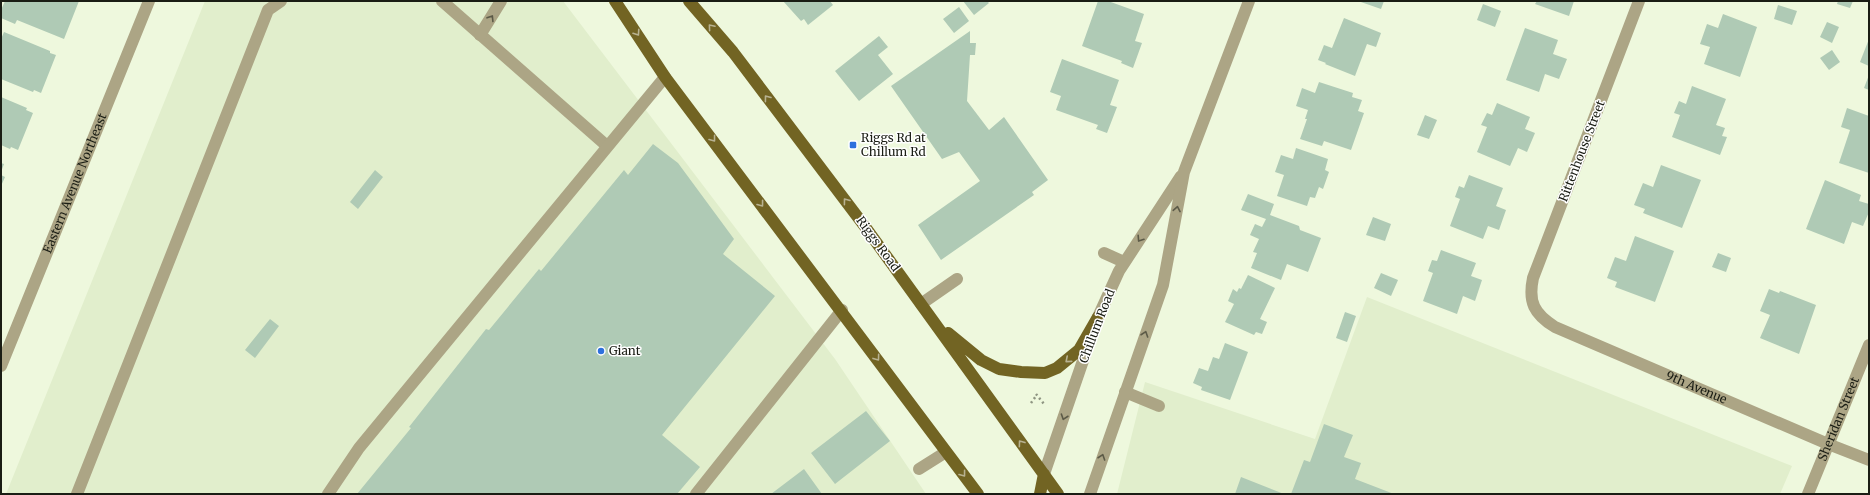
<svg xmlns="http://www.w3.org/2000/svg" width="1870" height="495" viewBox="0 0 1870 495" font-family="Merriweather,serif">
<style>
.built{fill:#e1eecc}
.building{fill:#afcab5}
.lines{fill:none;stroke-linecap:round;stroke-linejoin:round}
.path{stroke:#8e9582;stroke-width:2.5;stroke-dasharray:2 3;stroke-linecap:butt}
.minor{stroke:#aca585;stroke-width:12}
.major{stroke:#726423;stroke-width:12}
.oneway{stroke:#5c5a47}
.oneway2{stroke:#b8b291}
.poi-dot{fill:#2e70dd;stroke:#fff;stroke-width:1.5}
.labels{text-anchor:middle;stroke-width:3;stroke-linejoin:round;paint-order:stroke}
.poi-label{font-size:12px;fill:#1a1d14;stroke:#fff;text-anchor:start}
.street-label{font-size:12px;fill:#1a1d14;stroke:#fff}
</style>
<rect width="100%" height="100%" fill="#eef8dd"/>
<path class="built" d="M205,1H563L835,359L926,494H6Z
M1367,297L1792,466L1780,494H1117L1145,382L1315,439Z"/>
<path class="building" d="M5,1H79L64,39L17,20L15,24L1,18V10Z
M783,1H830L833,5L808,25L804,19L801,21Z
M963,1H987L989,3L974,15Z
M1098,1H1108L1144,14L1135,41L1142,43L1133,68L1121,63L1122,61L1082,46Z
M1358,1H1384L1381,9Z
M1537,1H1574L1569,16L1535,4Z
M1838,1H1853L1850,8L1837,4Z
M1483,4L1501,11L1495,27L1477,20Z
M1778,5L1797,11L1792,25L1774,19Z
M959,7L969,21L954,33L943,19Z
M1723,14L1757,27L1740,77L1704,64L1710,47L1700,44L1707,24L1718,28Z
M1344,18L1381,33L1376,47L1367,44L1355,76L1325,64L1326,63L1318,60L1324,45L1332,48Z
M1827,22L1839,27L1832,43L1820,37Z
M1525,28L1558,40L1553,54L1567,59L1559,79L1545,74L1539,92L1506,80Z
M970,31V43H976L975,55H970L967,101L989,130L1004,117L1048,180L1032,192L1034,195L941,260L918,225L980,181L959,152L942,159L891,86Z
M4,32L50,51V53L56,55L41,93L34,90L33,92L1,79V39Z
M879,36L888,47L878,55L893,74L859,101L835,71Z
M1869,39V66L1860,62Z
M1832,50L1840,62L1829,70L1820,58Z
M1062,59L1119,80L1110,105L1117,107L1107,133L1096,129L1098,125L1056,110L1061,96L1050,92Z
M1869,75V90L1864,88Z
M1319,82L1353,93L1352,97L1362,100L1358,111L1364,113L1351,150L1324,141L1322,146L1300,139L1307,119H1305L1308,110L1296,106L1302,88L1315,93Z
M1692,86L1726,99L1716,125L1725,128L1722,136L1727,137L1720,155L1672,137L1680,115L1674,113L1679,101L1686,104Z
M1,97L27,108L26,110L33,113L18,150L11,147L10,149L1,145Z
M1497,103L1530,117L1525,129L1535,133L1527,152L1518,148L1510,166L1477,152L1487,127L1481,125L1487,113L1492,115Z
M1847,108L1869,116V173L1839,163L1850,130L1841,127Z
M1425,115L1437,120L1429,139L1417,135Z
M653,144L678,163L734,239L723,254L775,296L662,435L700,467L677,494H357L411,428L409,427L486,329L489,330L539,269L541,271L624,170L628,175Z
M1296,148L1328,159L1325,170L1329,172L1323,189L1319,187L1315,198L1310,197L1307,206L1277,196L1284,175L1275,172L1281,155L1293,159Z
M1,163L4,164L1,172Z
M1661,165L1701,180L1682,228L1643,213L1645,209L1634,205L1643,183L1653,187Z
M375,170L383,177L358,209L350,202Z
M1,175L5,177L1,186Z
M1469,175L1503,188L1496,206L1506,210L1499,230L1488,226L1483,239L1450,226L1460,199L1455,197L1459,186L1464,188Z
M1825,180L1861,195L1859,201L1869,204V212L1863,226L1852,222L1844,244L1806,229Z
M1248,194L1274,204L1270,215L1299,226L1300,230L1321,238L1308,272L1287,264L1281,280L1251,268L1257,253L1253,252L1259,239L1250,235L1255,224L1262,227L1266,219L1241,210Z
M1373,217L1391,224L1385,241L1366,235Z
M1635,236L1674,251L1655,302L1615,287L1617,282L1607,278L1615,257L1626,261Z
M1441,250L1476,263L1471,276L1482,280L1475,301L1463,296L1457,314L1423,301L1433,273L1428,271L1432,260L1437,261Z
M1718,253L1731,258L1726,272L1712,267Z
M1381,273L1398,280L1391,296L1374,288Z
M1248,275L1275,288L1260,319L1267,322L1262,334L1256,332L1254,335L1225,322L1234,304L1228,301L1233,289L1237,292L1239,288L1241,289Z
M1769,289L1779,293L1780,291L1816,305L1799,354L1760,338L1770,315L1760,311Z
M1345,312L1356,316L1347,342L1336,338Z
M270,319L279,326L255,358L245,350Z
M1225,343L1248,352L1230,400L1201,390L1202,387L1193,383L1199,368L1208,371L1213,357L1219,359Z
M866,411L890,441L835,484L811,453Z
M1324,424L1353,435L1344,457L1361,463L1355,479L1394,494H1291L1304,460L1310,462Z
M804,469L822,494H771Z
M1241,477L1284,494H1235Z"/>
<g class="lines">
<path class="path" d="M1036,394L1044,404
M1031,403L1036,396"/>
<g class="minor">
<path d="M442,1L607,146"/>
<path id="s1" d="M1639,1L1533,278C1528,302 1534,314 1555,327L1828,444L1869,460"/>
<path d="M480,35L501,1"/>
<path d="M1104,253L1124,262"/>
<path d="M921,304L957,279"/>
<path id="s2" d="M1,366L149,1"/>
<path d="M1125,392L1159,406"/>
<path d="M919,469L946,452"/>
<path d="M1044,474L1098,317L1119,271L1181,176"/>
<path d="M77,494L268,10L281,1"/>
<path d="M328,494L359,448L665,77"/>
<path d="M696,494L842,310"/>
<path d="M1090,494L1163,285L1184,172L1249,1"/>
<path id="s3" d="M1808,494L1869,345"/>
</g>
<path class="major" d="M615,1L665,77L978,494
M689,1L733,52L866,228L1058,494
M948,333L981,360L999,369L1021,372L1045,373L1057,368L1079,350L1098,317
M1040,494L1044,474"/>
</g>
<defs><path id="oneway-chevron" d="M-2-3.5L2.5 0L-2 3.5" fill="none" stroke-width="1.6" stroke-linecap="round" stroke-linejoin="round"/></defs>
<g class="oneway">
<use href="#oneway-chevron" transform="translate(491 18) rotate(-58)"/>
<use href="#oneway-chevron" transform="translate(1177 209) rotate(-79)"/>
<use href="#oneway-chevron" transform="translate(1140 239) rotate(123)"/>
<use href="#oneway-chevron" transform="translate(1145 334) rotate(-71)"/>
<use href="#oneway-chevron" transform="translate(1064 417) rotate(109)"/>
<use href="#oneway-chevron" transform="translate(1102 457) rotate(-71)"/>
</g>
<g class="oneway2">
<use href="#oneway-chevron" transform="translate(711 27) rotate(-130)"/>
<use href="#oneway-chevron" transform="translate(637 33) rotate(56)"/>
<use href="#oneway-chevron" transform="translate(767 98) rotate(-127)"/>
<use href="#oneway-chevron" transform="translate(713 139) rotate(53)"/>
<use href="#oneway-chevron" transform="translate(846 201) rotate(-127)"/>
<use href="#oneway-chevron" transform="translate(761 204) rotate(53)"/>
<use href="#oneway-chevron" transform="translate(877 358) rotate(54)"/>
<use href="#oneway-chevron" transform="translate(1068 360) rotate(139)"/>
<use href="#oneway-chevron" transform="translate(1021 443) rotate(-126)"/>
<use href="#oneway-chevron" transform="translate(963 474) rotate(53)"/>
</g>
<g class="poi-dot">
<rect x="849" y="141" width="8" height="8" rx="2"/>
<circle cx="601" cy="351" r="4"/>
</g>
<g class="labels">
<g class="poi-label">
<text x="861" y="142">Riggs Rd at<tspan x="861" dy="14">Chillum Rd</tspan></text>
<text x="609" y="355">Giant</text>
</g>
<g class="street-label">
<text transform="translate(1582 151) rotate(-69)" y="4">Rittenhouse Street</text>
<text dy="4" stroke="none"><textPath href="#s2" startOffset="197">Eastern Avenue Northeast</textPath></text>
<text transform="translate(878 244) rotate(54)" y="4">Riggs Road</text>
<text transform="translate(1097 326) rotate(-69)" y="4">Chillum Road</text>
<text dy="4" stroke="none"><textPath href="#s1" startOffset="509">9th Avenue</textPath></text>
<text dy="4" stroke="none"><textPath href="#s3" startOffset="81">Sheridan Street</textPath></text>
</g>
</g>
<rect width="1870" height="495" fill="none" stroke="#1a1d14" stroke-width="4"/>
</svg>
